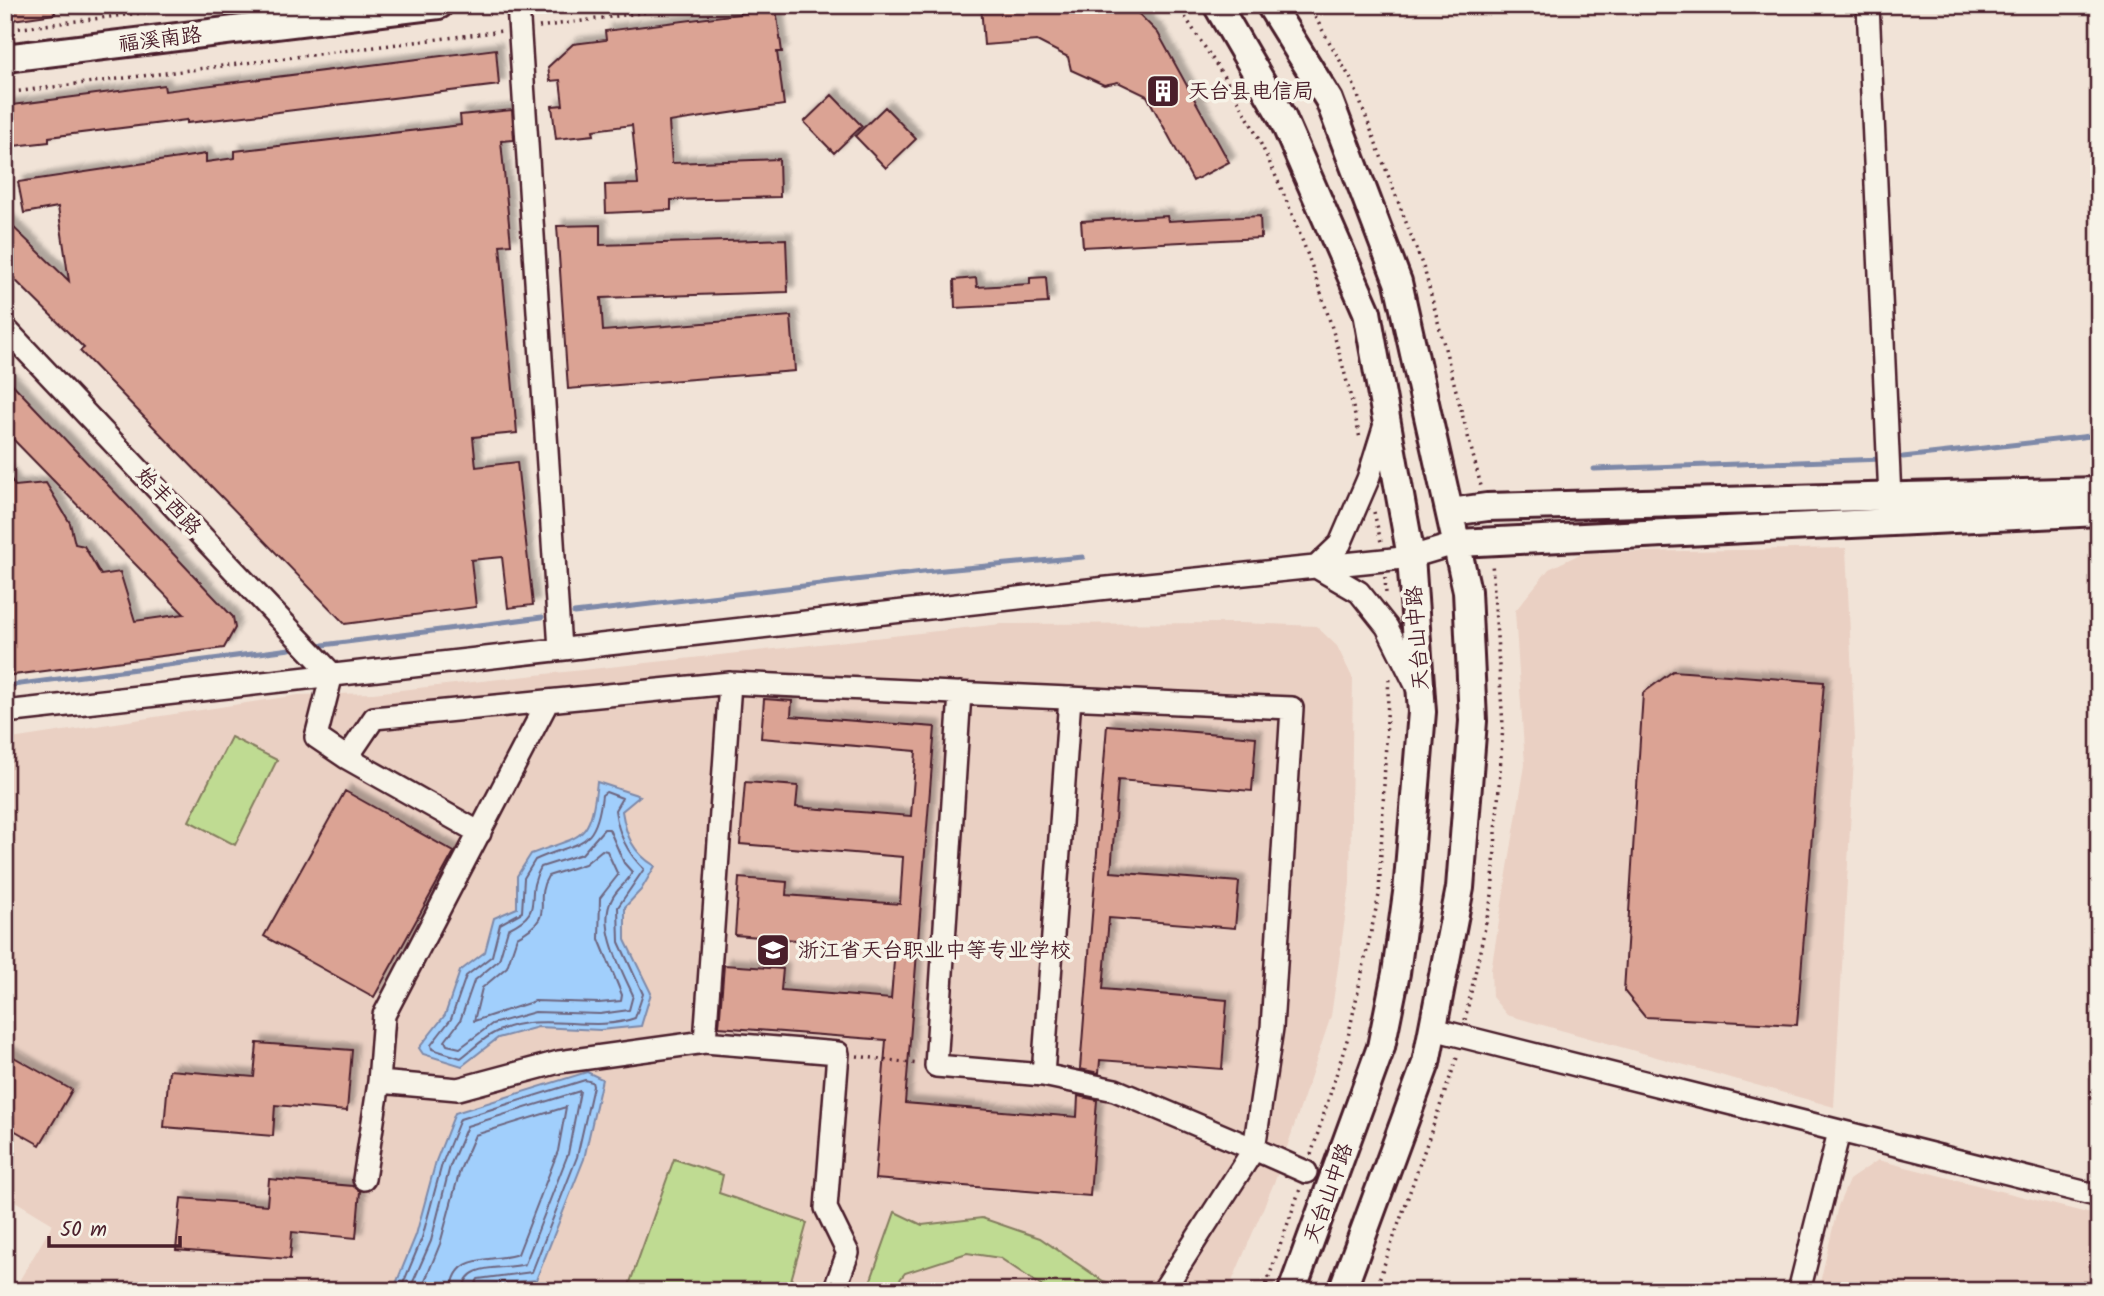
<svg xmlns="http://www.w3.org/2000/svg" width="2104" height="1296" viewBox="0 0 2104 1296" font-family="Kalam,'LXGW WenKai TC',sans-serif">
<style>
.built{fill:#ead0c3}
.green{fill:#bfdb92;stroke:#847d5e;stroke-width:2}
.water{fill:#a1cffc;stroke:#7e89a8;stroke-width:2}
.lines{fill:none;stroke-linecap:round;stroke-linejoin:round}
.shore{stroke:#6d657f;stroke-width:2}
.stream{stroke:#7e89a8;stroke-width:5}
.building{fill:#dba394;stroke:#4a1f2b;stroke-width:2;filter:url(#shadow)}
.minor-casing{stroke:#4a1f2b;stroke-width:26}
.major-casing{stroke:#4a1f2b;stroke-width:32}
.path{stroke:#4a1f2b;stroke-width:3.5;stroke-dasharray:2 5;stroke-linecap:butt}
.minor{stroke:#f7f3e8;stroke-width:21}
.major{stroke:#f7f3e8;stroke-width:26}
.labels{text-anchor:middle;stroke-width:7;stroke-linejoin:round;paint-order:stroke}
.street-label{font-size:21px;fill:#4a1f2b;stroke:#f7f3e8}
.poi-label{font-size:21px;fill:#4a1f2b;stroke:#f7f3e8;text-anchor:start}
</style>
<defs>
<filter id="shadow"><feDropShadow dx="6" dy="-6" stdDeviation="2" flood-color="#0004"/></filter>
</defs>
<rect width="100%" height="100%" fill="#f1e3d7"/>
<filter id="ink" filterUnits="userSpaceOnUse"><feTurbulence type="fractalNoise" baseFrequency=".0143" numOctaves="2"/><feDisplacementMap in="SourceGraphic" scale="14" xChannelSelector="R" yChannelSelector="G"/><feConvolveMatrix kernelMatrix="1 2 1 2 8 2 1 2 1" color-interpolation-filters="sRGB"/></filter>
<g filter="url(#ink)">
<path class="built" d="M1846,548L1855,741L1834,1107L1507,1015L1492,997L1491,970L1525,765L1515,611L1549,569L1582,553Z
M1240,623L1316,626L1337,646L1353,679L1350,883L1331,1016L1279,1171L1228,1291H13L53,1224L5,1195V740L298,695L373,693L1001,624Z
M1878,1160L2099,1216V1291H1818L1838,1206L1849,1180Z"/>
<path class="green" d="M231,737L277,760L235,845L189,821Z
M674,1159L723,1175L719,1193L807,1223L788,1291H627Z
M895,1212L922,1225L982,1218L1040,1238L1103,1281L1125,1287L1123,1291H1049L1000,1258L967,1253L905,1273L891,1291H867Z"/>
<path class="water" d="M597,782L640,796L622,811C626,836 633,853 655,866L641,890L625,907V940L651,993L641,1026L600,1030L538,1027L498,1038L462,1066L423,1054L419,1048L445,1015L460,971L485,952L494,918L517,908V876L531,854C583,834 590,843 597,782Z
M587,1072L602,1079L584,1159L536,1280L480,1285L477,1291H393L416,1235L436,1161L455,1113Z"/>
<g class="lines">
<path class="shore" d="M606,792L622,798L615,810C618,834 628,854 644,869L618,907L619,942L643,994L635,1018C591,1034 541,1010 496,1032C483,1038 472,1050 461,1058L432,1049L431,1045L451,1019L466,976L492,956L500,924L522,912L524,878L535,860C577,840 596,852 602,795Z
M604,829H609L624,863L632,872C628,883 617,888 612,899C597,925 622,971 633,995L629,1010L600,1014L535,1012L492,1024L460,1048L447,1045L445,1041L460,1021L474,981L499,960L508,929C548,910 522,899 541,867L582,854Z
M602,850L607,851L618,875L600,898L599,939L622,995L621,1001L599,1003L535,1001L474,1021L482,988L507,967L517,937C559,915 531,904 548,876L585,864Z
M400,1291L422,1238L442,1164L460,1119L585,1080L592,1082L593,1086L577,1157L532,1272L478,1279L472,1291
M409,1291L431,1241L450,1166L467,1126L580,1091L568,1154L525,1264C505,1271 465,1260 463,1291
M421,1291L440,1244L460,1170L475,1135L566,1107L558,1151L518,1254C493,1263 454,1251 452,1291"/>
<path class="stream" d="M1903,457L2099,435
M1594,469L1883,459
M574,613L923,572L1083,557
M323,645L542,617
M5,686L290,649"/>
</g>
<path class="building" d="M5,5H54L55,14L5,21Z
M981,5H1124L1140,15L1158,33L1229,162L1193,181L1147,96L1118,82L1104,85L1071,70L1068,57L1037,41L984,45Z
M776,9L782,52H777L784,105L669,122L672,163L779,159L780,197L671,200V210L606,213L605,185L638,184L632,125L593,130L594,135L556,139L552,106L563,105L560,80L550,81L548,67L573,44L606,40L605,31Z
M496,49L499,85L187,123V120L49,137V142L5,147V106L164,85L165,91Z
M832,95L862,126L834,153L804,122Z
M885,107L916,139L886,168L855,136Z
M512,110L514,140L501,141L511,244L500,245L517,433L473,437L476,467L517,462L533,605L508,608L502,557L471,560L476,607L345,624L80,351L84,348L5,270V219L69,281L58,207L24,213L18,182L206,154V162L235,158V151L461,125L460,115Z
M1167,216L1168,221L1260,216L1261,238L1083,247L1081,221Z
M600,225V245L786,239L788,292L601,298L603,331L791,316L795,371L568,389L557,226Z
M1046,277L1048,303L955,308L954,280L976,278L977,287L1030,284V278Z
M5,376L233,617L235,628L224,648L5,676V469L15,486L46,483L70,523L75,544L84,546L101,575L120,572L135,621L184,614L5,431Z
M1673,671L1824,682L1797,1025L1645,1017L1624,991L1643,693Z
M764,699L792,701L791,716L935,727L905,1103L1077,1117L1078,1096L1097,1100L1090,1196L875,1179L886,1040L719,1027L724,965L783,969L781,990L891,999L895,948L735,935L739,878L787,882L786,895L900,904L903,857L740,844L745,782L798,786L796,807L911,816L916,751L761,738Z
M1107,725L1256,737L1252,791L1118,780L1111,872L1239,882L1235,928L1109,918L1103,989L1227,1000L1222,1069L1100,1060L1099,1073L1080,1069Z
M345,791L454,852L374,997L264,936Z
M257,1043L352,1050L347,1111L275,1105L273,1136L164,1127L169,1070L254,1077Z
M5,1052L72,1090L40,1145L5,1125Z
M269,1179L353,1186L360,1191L356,1238L292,1232L290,1259L176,1250L181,1198L267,1205Z"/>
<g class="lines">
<g class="minor-casing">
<path id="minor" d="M518,5L560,649
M1868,5L1890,498
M5,328L332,674
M1386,421L1368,479L1340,544L1316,567L1359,592L1387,627L1418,689
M332,674L316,737L347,758L480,833
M730,683L705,1042L838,1053L826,1208L848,1253L834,1291
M960,693L936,1066L1043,1075L1070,698
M5,712L1098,589L1384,560L1411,557L1458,543
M347,758L374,718L730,683L1292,708L1272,1028L1254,1149L1115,1090L1043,1075
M1433,1029L2099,1196
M379,1082L458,1089L559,1062L705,1042
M364,1179L379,1082L384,1015L548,701
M1163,1291L1254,1149L1306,1172
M1799,1291L1839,1132"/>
</g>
<g class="major-casing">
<path id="major" d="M1217,5L1282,117L1367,312L1411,557L1422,712L1407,893L1396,973L1381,1047L1292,1291
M1270,5L1329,100L1398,282L1467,591L1473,721L1460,888L1426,1063L1342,1291
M5,58L439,5
M1451,512L1487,507L2099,491
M1458,543L2099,512"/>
</g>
<path class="path" d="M1178,5C1202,45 1232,85 1253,128C1302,226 1338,332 1360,439
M1308,5L1353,83L1425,272L1481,486
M539,27L696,5
M5,30L205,5
M5,93L503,31
M1374,512L1381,542
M1385,577L1386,594
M1465,1020L1492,895L1503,725L1492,562
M857,1056L919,1064
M1311,1155L1348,1037L1379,895L1389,675
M1264,1291L1300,1189
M1375,1291L1458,1055"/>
<use href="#minor" class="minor"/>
<use href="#major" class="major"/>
</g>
</g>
<defs>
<g id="building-square" transform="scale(1.75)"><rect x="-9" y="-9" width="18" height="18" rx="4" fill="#4a1f2b" stroke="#f7f3e8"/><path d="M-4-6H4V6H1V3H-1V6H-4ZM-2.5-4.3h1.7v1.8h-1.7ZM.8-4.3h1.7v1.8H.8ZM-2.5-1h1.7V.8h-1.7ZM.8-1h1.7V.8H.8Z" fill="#fff"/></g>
<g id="school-square" transform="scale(1.75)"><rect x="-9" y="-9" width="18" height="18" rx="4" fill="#4a1f2b" stroke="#f7f3e8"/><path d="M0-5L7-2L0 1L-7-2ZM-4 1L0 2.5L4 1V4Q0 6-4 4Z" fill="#fff"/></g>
</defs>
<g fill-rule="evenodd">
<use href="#building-square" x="1163" y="91"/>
<use href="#school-square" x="773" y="950"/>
</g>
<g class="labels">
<g class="street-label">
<text transform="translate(160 39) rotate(-7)" y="7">福溪南路</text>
<text transform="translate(169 501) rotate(47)" y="7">始丰西路</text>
<text transform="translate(1417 638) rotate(-94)" y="7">天台山中路</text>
<text transform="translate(1328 1193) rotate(-70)" y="7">天台山中路</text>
</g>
<g class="poi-label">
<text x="1188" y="98">天台县电信局</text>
<text x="798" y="957">浙江省天台职业中等专业学校</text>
</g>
</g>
<rect width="2104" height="1296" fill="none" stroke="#f7f3e8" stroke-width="28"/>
<rect x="14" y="14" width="2076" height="1268" fill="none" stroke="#4a1f2b" stroke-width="2.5" filter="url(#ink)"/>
<path d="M49 1236v10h131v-10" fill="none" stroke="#4a1f2b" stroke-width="3.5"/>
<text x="60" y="1236" font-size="21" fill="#4a1f2b" stroke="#f7f3e8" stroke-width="5" paint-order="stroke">50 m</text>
</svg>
